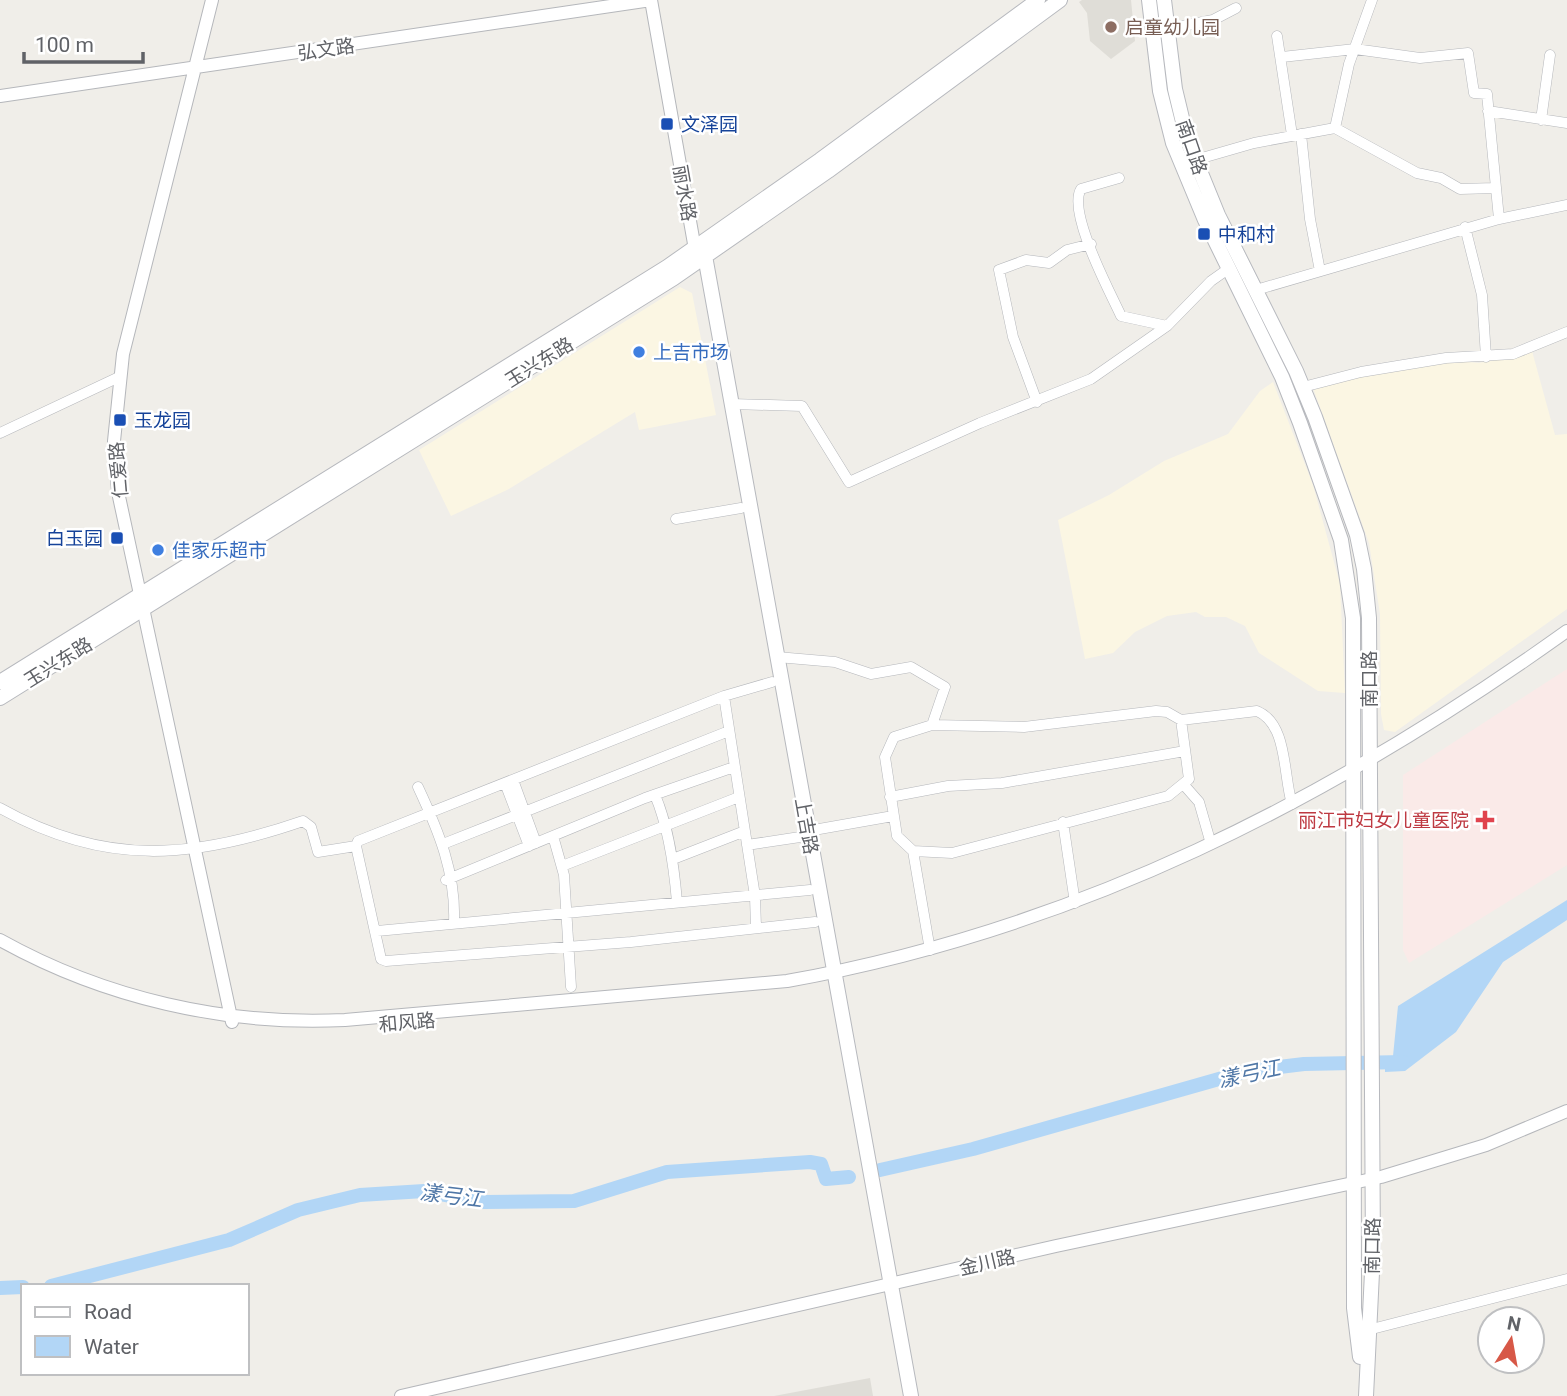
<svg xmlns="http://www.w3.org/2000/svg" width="1567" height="1396" viewBox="0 0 1567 1396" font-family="Roboto,'Noto Sans SC',sans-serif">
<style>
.commercial{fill:#fbf6e3}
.education{fill:#dfddd7}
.medical{fill:#faeae8}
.water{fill:#b2d6f6}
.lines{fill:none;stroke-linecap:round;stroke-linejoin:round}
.river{stroke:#b2d6f6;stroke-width:14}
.minor-casing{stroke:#b5b7bb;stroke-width:11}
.tertiary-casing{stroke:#b5b7bb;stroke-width:14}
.secondary-casing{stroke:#b7b9be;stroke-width:16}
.minor{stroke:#fff;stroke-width:10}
.tertiary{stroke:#fff;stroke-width:12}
.secondary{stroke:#fff;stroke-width:14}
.education-dot{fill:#8d6e63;stroke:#fff;stroke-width:2.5}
.transit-dot{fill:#1a4fb4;stroke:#fff;stroke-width:2.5}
.shop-dot{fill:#3f7fe0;stroke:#fff;stroke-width:2.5}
.health-dot{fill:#e0444e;stroke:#fff;stroke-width:2.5}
.labels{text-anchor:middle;stroke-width:5;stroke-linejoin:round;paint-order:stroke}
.education-label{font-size:19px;fill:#785e54;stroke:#fff;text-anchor:start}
.street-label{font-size:19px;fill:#606267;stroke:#fff}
.transit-label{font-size:19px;fill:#164399;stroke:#fff;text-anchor:start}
.shop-label{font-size:19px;fill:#366cbe;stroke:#fff;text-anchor:start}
.health-label{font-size:19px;fill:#be3a42;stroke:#fff;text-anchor:end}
.water-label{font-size:21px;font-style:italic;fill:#4f77a7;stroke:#fff}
</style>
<rect width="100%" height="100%" fill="#f0eee9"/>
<path class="commercial" d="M680,287L692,293L716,415L639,430L635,412L507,490L451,516L419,450Z
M1532,351L1555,435L1567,434V609L1395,732L1384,730L1381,714L1380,614L1369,543L1313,388L1364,373L1456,361L1479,363Z
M1273,382L1313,485L1340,584L1345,693L1318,691L1259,653L1245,626L1226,617H1205L1196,612L1167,616L1135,632L1113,653L1085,659L1058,520L1109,495L1164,461L1228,434L1260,391Z"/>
<path class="education" d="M1082,0H1131L1135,41L1111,59L1090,41L1087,13L1079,2Z
M870,1378L873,1396H774Z"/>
<path class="medical" d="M1567,669V865L1409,963L1403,950V775Z"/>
<path class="water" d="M1567,900V920L1503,962L1456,1032L1405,1071L1385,1072V1057L1393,1056L1398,1006Z"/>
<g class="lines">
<path class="river" d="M880,1170L973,1149L1247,1071L1304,1064L1403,1062
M51,1286L229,1240L298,1210L360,1195L424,1191L484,1202L574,1201L667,1172L810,1162L821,1164L826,1179L849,1177
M0,1288L23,1287"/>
<g class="minor-casing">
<path id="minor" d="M1372,0L1349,64L1335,128L1417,173L1441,178L1460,189L1495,188
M1167,29L1213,20L1236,8
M1277,36L1292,135
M1488,111L1567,123
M1541,120L1550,55
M1301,134L1310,219L1320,271
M1195,160L1254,143L1335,128
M1119,178L1081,189C1067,212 1110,292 1121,316L1167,326
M1499,219L1567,205
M1465,227L1482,295L1486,357
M1256,290L1499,219L1487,94L1474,93L1468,53L1420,58L1355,49L1282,57
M1303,387L1361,372L1446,358L1513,354L1567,332
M1037,402L1013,337L999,270L1026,260L1049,263L1067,250L1091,244
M732,404L802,406L849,482L980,423L1091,379L1167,326L1211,281L1228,269
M0,433L119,377
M676,519L741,508
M777,657L835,662L871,674L911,667L945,687L932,725
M772,682L724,696L358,841L356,846L381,959L386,961L631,942L815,922
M724,696L755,896L756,928
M1181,720L1189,779L1168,796L952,853L913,851L897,836L885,757L894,737L932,725L1024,727L1156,711L1167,712L1181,720L1257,711C1288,724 1283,775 1292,804
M513,780L536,843
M505,783L529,846
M1184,785L1199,802L1211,844
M418,787C439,832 456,873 454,923
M655,795C669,828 674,866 677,902
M890,797L948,786L1002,783L1185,751
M0,808C105,867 193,859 303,821L311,827L318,852L356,846
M1063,822L1075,903
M808,831L893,816
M553,836L564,875L571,987
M443,844L729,731
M747,845L800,837
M913,851L930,950
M673,859L745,831
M562,866L739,797
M446,880L645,798L734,767
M377,931L810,890
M1368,1330L1567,1279"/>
</g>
<g class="tertiary-casing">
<path id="tertiary" d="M212,0L123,354L114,441L118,492L232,1022
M651,0L696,255
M0,96L651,0
M0,940C104,998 225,1026 345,1020L787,981C1077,929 1329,801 1567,631
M401,1396L1056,1246L1381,1177L1486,1145L1567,1111"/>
</g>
<g class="secondary-casing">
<path id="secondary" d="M1149,0L1160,91L1173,143L1205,220L1282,377L1300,423L1341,540L1353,618L1354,1308L1360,1357
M1164,0L1175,89L1187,139L1218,215L1296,371L1315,417L1357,535L1364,569L1369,618L1373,1252L1366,1396
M705,256L911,1396
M0,682L667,267L820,160L1038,0
M0,698L674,278L828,171L1060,0"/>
</g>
<use href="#minor" class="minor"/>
<use href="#tertiary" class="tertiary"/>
<use href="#secondary" class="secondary"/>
</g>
<circle class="education-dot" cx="1111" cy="27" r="7"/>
<g class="transit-dot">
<rect x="660" y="117" width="14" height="14" rx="3.5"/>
<rect x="1197" y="227" width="14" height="14" rx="3.5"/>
<rect x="113" y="413" width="14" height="14" rx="3.5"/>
<rect x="110" y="531" width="14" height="14" rx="3.5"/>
</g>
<g class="shop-dot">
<circle cx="639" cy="352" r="7"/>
<circle cx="158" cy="550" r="7"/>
</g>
<path class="health-dot" d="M1481.5 809.5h7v7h7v7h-7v7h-7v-7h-7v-7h7z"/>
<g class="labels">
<g class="education-label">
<text x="1125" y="34">启童幼儿园</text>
</g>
<g class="street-label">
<text transform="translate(326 49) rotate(-8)" y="7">弘文路</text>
<text transform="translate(1192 147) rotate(71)" y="7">南口路</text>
<text transform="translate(685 193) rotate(80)" y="7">丽水路</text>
<text transform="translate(539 362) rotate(-32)" y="7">玉兴东路</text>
<text transform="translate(118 470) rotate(-95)" y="7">仁爱路</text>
<text transform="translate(58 662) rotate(-32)" y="7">玉兴东路</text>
<text transform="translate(1369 679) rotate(-90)" y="7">南口路</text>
<text transform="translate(807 826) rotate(80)" y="7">上吉路</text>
<text transform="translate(407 1022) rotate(-5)" y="7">和风路</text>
<text transform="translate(1372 1246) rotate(-89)" y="7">南口路</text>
<text transform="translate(987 1262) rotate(-13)" y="7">金川路</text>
</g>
<g class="transit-label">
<text x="681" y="131">文泽园</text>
<text x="1218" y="241">中和村</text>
<text x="134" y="427">玉龙园</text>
<text x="103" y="545" text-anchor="end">白玉园</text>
</g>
<g class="shop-label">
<text x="653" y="359">上吉市场</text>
<text x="172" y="557">佳家乐超市</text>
</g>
<g class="health-label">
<text x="1469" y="827">丽江市妇女儿童医院</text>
</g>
<g class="water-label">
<text transform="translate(1249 1074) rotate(-12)" y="7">漾弓江</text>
<text transform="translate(451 1196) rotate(7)" y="7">漾弓江</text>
</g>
</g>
<rect x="21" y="1284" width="228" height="91" fill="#ffffff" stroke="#bfc0c2" stroke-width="2"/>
<rect x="35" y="1307" width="35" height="10" fill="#ffffff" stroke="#bfc0c2" stroke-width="2"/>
<text x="84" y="1319" font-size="21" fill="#606267">Road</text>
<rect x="35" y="1336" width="35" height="21" fill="#b2d6f6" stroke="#bfc0c2" stroke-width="2"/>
<text x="84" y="1354" font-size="21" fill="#606267">Water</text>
<g transform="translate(1511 1340) rotate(11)"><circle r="33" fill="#ffffff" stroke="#bfc0c2" stroke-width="2"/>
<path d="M0-5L12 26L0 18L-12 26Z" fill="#d75847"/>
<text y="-10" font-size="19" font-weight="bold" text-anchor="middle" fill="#606267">N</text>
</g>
<path d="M24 52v10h119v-10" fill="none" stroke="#606267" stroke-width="3.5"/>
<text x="35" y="52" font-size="21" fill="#606267" stroke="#ffffff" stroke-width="5" paint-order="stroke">100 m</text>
</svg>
